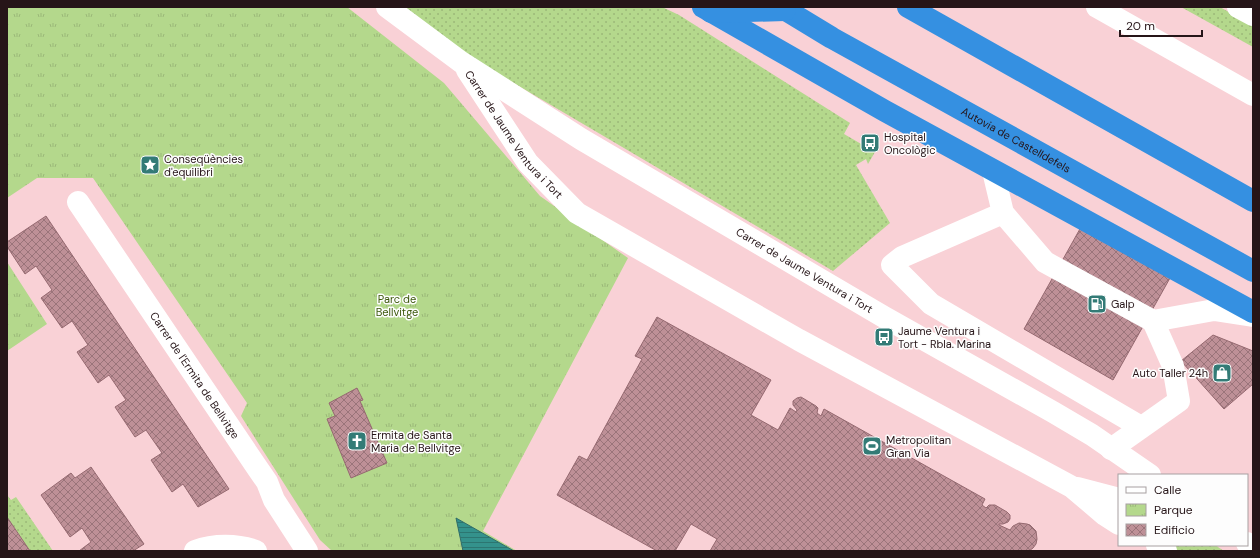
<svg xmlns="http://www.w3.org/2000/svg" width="1260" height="558" viewBox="0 0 1260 558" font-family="'DM Sans',sans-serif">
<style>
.grass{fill:url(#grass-dots)}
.park{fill:url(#park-tufts)}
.water{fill:url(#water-rules);stroke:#306c69}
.building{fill:url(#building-cross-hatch);stroke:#956970}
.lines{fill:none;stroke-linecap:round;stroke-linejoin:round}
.minor{stroke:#fff;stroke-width:22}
.highway{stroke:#3590e1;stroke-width:22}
.labels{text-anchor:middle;stroke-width:3;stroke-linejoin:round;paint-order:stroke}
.street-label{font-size:11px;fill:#261518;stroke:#fdfdfd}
.poi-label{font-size:11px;fill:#261518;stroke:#fdfdfd;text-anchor:start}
.park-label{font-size:11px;fill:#3b580b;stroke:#fdfdfd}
</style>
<defs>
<pattern id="grass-dots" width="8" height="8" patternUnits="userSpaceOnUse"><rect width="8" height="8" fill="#b4d88c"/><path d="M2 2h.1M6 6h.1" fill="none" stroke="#9bb878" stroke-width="1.8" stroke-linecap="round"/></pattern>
<pattern id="park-tufts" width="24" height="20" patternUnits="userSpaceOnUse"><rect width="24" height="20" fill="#b4d88c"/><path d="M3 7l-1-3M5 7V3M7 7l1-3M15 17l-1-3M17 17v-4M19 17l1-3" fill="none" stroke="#9bb878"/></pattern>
<pattern id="water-rules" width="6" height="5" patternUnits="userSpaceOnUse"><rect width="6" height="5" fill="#34928c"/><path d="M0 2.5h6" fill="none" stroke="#2c7671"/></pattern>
<pattern id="building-cross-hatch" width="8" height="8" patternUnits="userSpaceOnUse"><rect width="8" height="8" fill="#be9097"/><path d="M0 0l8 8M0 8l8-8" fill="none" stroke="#9a747a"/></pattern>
</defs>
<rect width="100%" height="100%" fill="#f9d1d6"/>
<path class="grass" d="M393,7H662L679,15L850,123L844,134L875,152L868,164L866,159L856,165L890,223L833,271L449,45Z
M1181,7H1220L1253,26V47Z
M7,495L11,500L16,497L53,551H30L7,517Z
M1168,545H1215L1224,551H1178Z"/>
<path class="park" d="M7,7H347L444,83L540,196L628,258L483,531L517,551H332L320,540L241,416L247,403L93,178H37L7,198Z
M7,262L47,324L7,351Z"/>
<path class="water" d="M456,518L514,551H463Z"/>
<path class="building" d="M46,216L229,489L198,507L183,484L172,492L151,460L162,453L146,430L135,437L115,407L126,400L109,375L98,383L77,352L88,345L72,321L62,328L41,298L52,290L36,266L25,274L8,248L7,249V242Z
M1081,227L1170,278L1113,380L1024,329Z
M657,317L771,380L751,415L778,430L790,408L796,412L797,410L793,405V401L797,398L801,397L816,406L818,408L817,413L821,416L824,409L985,499L982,505L986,508L989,505H995L1007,512L1010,515V519L1008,522L1003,524H999V525L1010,530L1013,526L1019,523L1027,524L1030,525L1036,531L1037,539L1036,544L1033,548L1029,551H710L717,539L691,524L675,551H657L557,495L579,456L587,460L642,359L635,356Z
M1213,335L1253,351V384L1224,409L1181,361Z
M357,388L363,400L360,401L387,463L351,478L327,419L335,416L329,403Z
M91,467L144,544L133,551H79L91,542L82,528L70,537L41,495L71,473L75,478Z
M7,517L30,551H7Z"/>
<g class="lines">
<g class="minor">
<path id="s1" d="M387,7L461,62L581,139L884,317L1053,412L1092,435L1150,475"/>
<path d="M1097,7L1253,95"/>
<path d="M1238,7L1253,15"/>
<path id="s2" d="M467,70L528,163L577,213L799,340L1072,487L1105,515L1119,524"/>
<path d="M993,171L1003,213L1045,262L1153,321L1214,310L1253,316"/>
<path id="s3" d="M78,202L258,469L267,482L274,500L307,551"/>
<path d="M1003,213L902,257L892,265L931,304L1141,427"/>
<path d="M1111,449L1179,401L1173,366L1153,321"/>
<path d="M1077,488L1119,499"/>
<path d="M1247,543L1253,547"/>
<path d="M1157,545L1166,551"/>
<path d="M195,551C214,544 237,544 256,551"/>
</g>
<g class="highway">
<path d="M703,7L885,111L1253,312"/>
<path id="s4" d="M781,7L832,38L1253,271"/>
<path d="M908,7L1253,201"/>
<path d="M711,12L785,10"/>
</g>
</g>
<defs>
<g id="bus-square" transform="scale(1)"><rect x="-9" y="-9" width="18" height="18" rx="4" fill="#337b76" stroke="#fdfdfd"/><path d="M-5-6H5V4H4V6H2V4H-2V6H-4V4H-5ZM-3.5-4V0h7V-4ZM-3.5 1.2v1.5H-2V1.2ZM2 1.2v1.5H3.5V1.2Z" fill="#fff"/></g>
<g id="sight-square" transform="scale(1)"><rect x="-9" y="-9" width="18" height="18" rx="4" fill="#337b76" stroke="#fdfdfd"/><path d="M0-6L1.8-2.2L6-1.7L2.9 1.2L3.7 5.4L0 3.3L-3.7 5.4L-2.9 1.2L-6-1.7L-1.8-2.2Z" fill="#fff"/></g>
<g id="fuel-square" transform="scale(1)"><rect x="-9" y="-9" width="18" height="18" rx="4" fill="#337b76" stroke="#fdfdfd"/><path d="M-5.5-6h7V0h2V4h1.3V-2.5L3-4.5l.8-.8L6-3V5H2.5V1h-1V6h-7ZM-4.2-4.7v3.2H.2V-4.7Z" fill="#fff"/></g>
<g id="shop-square" transform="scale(1)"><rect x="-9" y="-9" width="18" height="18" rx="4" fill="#337b76" stroke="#fdfdfd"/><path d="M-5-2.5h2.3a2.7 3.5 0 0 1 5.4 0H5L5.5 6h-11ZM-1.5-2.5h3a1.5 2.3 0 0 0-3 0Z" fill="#fff"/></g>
<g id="church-square" transform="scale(1)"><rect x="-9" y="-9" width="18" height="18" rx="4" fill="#337b76" stroke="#fdfdfd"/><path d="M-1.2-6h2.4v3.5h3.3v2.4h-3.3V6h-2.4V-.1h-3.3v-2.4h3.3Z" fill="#fff"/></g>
<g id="stadium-square" transform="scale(1)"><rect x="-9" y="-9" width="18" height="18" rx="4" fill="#337b76" stroke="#fdfdfd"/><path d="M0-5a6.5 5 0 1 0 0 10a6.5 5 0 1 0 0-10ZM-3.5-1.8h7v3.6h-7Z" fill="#fff"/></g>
</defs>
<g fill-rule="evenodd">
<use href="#bus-square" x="870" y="143"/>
<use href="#sight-square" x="150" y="165"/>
<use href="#fuel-square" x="1097" y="304"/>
<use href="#bus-square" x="884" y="337"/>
<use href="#shop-square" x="1222" y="373"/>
<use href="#church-square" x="357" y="441"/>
<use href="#stadium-square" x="872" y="446"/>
</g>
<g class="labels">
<g class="street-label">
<text dy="4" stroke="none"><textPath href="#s2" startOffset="80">Carrer de Jaume Ventura i Tort</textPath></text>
<text dy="4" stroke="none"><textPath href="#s4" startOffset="270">Autovia de Castelldefels</textPath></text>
<text dy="4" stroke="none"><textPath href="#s1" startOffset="494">Carrer de Jaume Ventura i Tort</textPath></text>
<text dy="4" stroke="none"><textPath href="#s3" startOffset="209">Carrer de l'Ermita de Bellvitge</textPath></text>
</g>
<g class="poi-label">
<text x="884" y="141">Hospital<tspan x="884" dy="13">Oncològic</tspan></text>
<text x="164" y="163">Conseqüències<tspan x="164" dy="13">d'equilibri</tspan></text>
<text x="1111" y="308">Galp</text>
<text x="898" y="335">Jaume Ventura i<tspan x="898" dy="13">Tort - Rbla. Marina</tspan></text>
<text x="1208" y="377" text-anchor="end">Auto Taller 24h</text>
<text x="371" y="439">Ermita de Santa<tspan x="371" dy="13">Maria de Bellvitge</tspan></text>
<text x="886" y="444">Metropolitan<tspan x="886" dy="13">Gran Via</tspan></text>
</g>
<g class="park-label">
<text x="397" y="303">Parc de<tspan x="397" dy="13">Bellvitge</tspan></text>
</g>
</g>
<rect width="1260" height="558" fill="none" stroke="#261518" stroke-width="16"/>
<rect x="1118" y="474" width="130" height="72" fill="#fdfdfd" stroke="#a7a0a1"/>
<rect x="1126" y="487" width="20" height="6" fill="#ffffff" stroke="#a7a0a1"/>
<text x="1154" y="494" font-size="12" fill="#261518">Calle</text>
<rect x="1126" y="504" width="20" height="12" fill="url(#park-tufts)" stroke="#a7a0a1"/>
<text x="1154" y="514" font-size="12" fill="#261518">Parque</text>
<rect x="1126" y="524" width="20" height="12" fill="url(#building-cross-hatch)" stroke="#a7a0a1"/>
<text x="1154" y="534" font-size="12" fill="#261518">Edificio</text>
<path d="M1120 30v6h82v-6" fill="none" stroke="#261518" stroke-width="2"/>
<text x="1126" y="30" font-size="12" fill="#261518" stroke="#fdfdfd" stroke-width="3" paint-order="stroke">20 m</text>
</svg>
